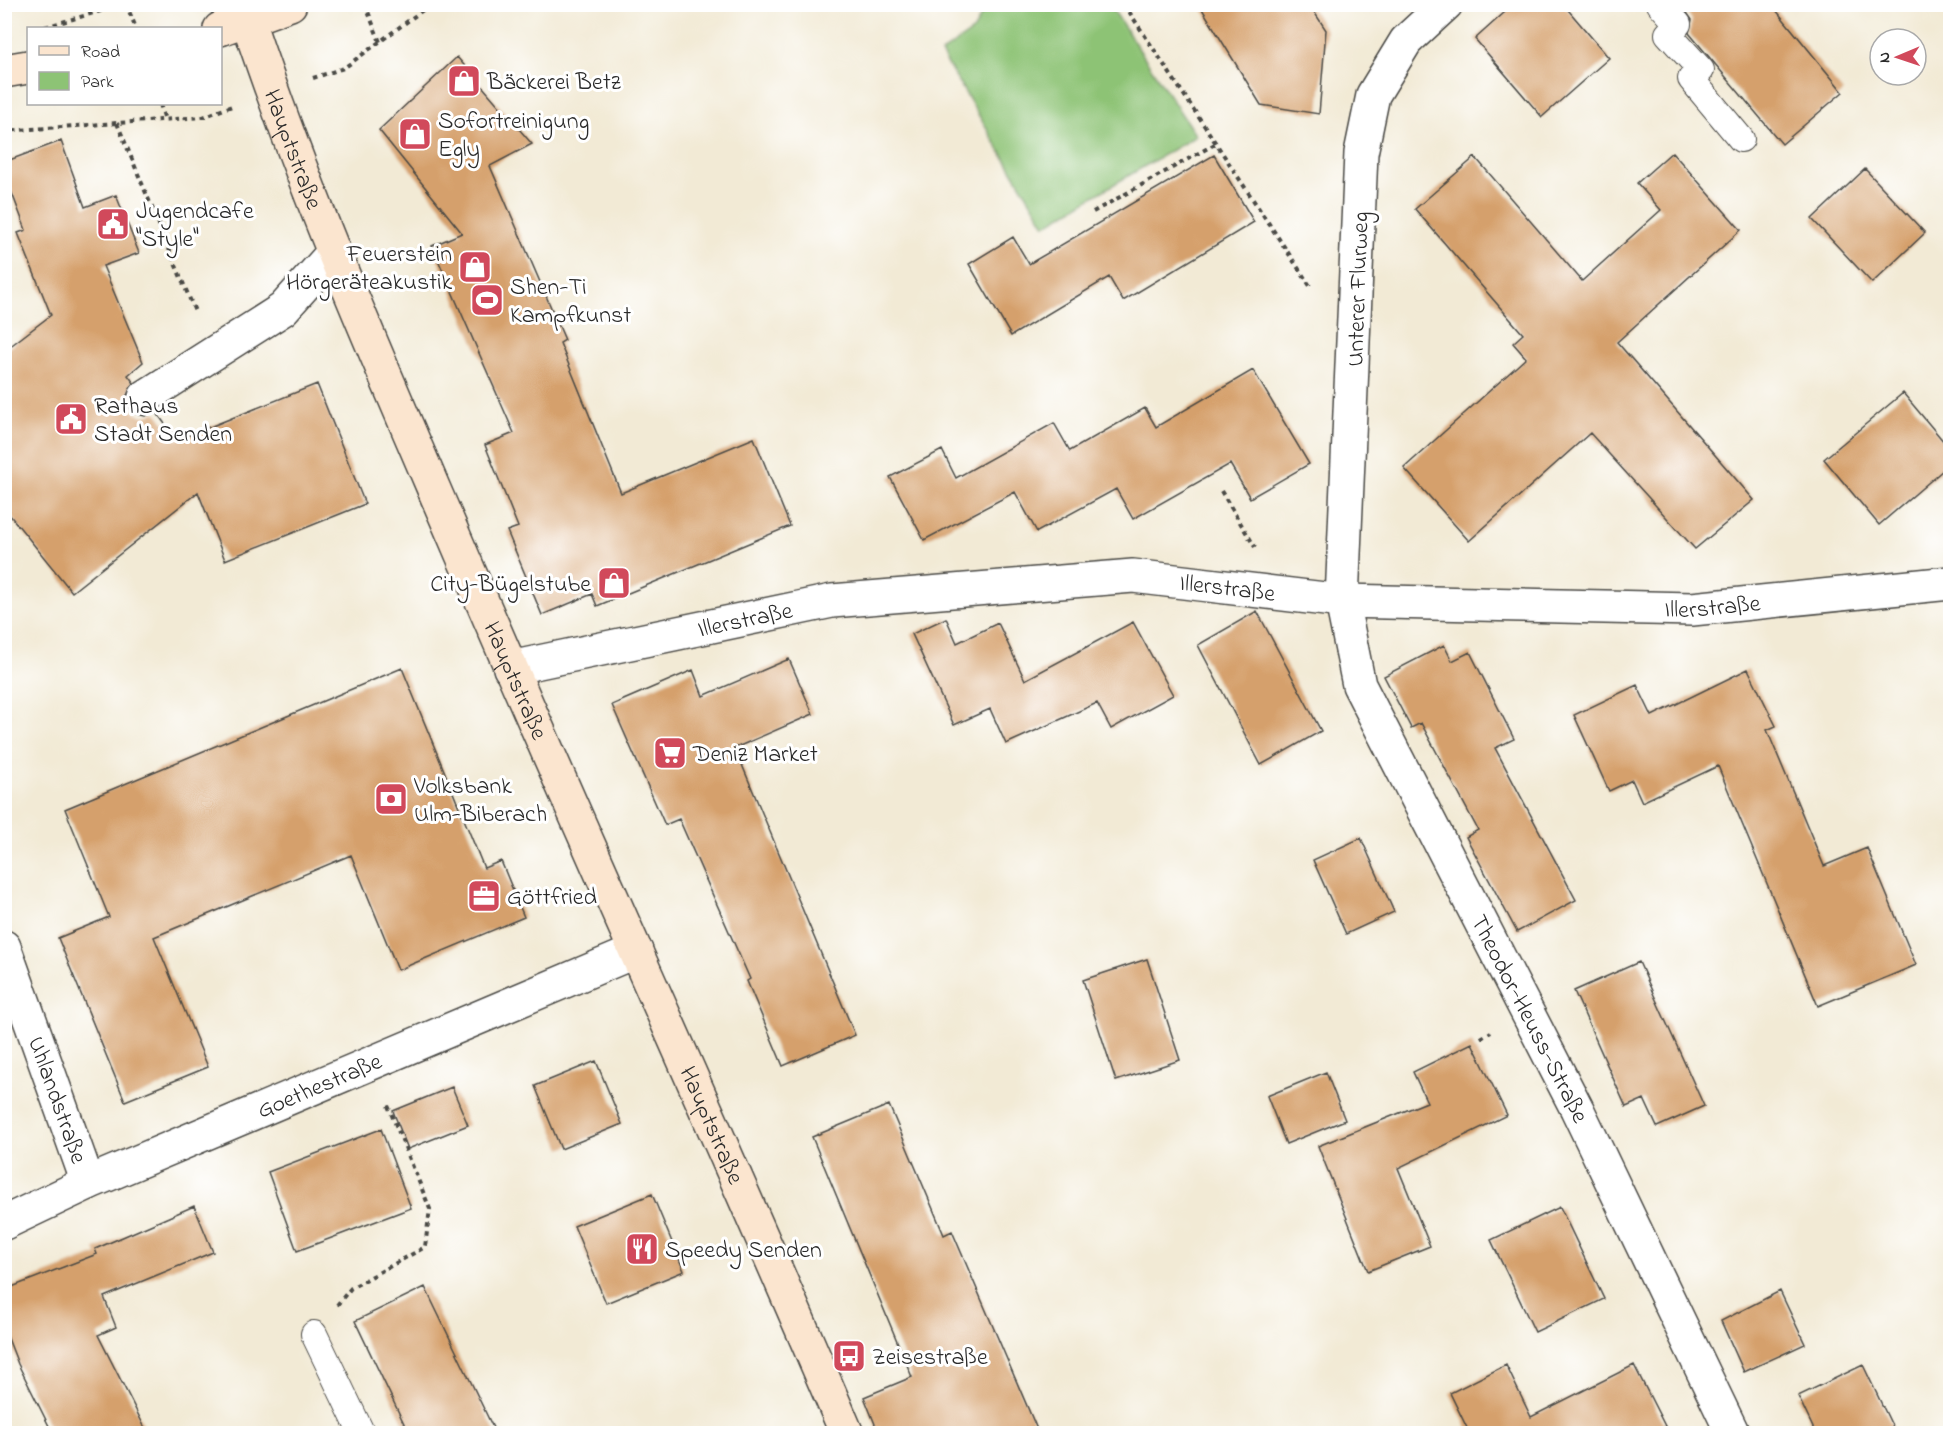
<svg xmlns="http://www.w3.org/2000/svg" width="1955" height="1438" viewBox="0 0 1955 1438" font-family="'Indie Flower',sans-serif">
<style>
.green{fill:#8dc375;stroke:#5c7750;stroke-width:1.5}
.building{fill:#d5a06c}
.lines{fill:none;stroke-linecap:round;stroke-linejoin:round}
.service-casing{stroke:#494844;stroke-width:28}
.pedestrian-casing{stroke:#494844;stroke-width:36}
.minor-casing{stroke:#494844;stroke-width:36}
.secondary-casing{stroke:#494844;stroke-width:36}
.path{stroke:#494844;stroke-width:4;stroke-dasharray:4.5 4.5;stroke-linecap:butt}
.service{stroke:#fff;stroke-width:26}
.pedestrian{stroke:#fff;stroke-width:33}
.minor{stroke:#fff;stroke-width:33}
.secondary{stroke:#fbe5cf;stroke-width:33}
.labels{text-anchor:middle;stroke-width:6;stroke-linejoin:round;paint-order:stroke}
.poi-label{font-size:24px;fill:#2b2b2b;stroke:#fff;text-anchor:start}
.street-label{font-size:24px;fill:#2b2b2b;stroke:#fff}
</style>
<rect width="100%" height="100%" fill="#fff"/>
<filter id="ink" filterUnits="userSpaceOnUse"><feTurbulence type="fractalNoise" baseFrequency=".0167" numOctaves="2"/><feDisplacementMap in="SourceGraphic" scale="12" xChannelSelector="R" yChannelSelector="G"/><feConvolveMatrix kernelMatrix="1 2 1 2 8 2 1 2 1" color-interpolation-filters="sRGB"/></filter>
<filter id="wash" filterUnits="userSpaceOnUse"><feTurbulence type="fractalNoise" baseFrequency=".008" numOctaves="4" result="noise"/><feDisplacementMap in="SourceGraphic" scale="24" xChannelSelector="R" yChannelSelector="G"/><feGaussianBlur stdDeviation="1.35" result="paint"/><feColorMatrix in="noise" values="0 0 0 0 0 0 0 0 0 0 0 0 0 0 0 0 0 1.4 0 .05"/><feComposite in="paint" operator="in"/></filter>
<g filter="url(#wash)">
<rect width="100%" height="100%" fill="#f2ead5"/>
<path class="green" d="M986,5H1110L1196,136L1045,225L941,53L974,30Z"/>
<g id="blocks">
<path class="building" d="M1199,4H1309L1326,30L1319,114L1261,105Z
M1514,4H1563L1609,58L1542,117L1475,39Z
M1681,4H1771L1843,92L1782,144L1689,33L1692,20Z
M457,57L532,144L490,166L565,340L560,343L621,493L754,438L790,526L597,606L592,594L542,615L507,531L518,527L485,445L514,433L432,246L462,233L379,130Z
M61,141L85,207L116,195L139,253L103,266L143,362L128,375L134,383L126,397L130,408L137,414L145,416L156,412L177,440L317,384L365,504L225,560L198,492L72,592L4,508V351L51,315L18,233L26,230L4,172V162Z
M1672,152L1741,230L1617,342L1754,500L1695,549L1590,433L1469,541L1404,468L1526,358L1513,343L1523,334L1415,209L1475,157L1582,281L1661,210L1637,183Z
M1214,155L1254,222L1123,301L1109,277L1011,336L969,264L1013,237L1029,264Z
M1865,169L1925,233L1872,283L1812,219Z
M1253,370L1309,464L1250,498L1230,464L1133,519L1116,489L1037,532L1015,492L924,540L890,477L942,450L956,478L1054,423L1070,451L1145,408L1156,427Z
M1903,393L1950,449V464L1879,525L1824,459Z
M1257,611L1321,731L1261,765L1198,645Z
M946,618L957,643L998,623L1025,680L1133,622L1173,695L1111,729L1097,703L1006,744L990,709L954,725L912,634Z
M1444,645L1452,661L1470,652L1514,739L1495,748L1576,900L1517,932L1466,837L1478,830L1421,723L1411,728L1384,676Z
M789,659L813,714L735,748L855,1035L783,1066L747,981L750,979L679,819L665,825L612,705L693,670L703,696Z
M402,668L484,868L501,861L524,917L398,970L351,855L154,937L208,1067L125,1101L58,938L109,917L65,809Z
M1748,669L1776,726L1767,730L1824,866L1867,848L1916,965L1818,1006L1718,766L1642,802L1632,780L1609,791L1574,715L1637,685L1652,716Z
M1361,838L1394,912L1346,934L1313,860Z
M1147,959L1180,1060L1116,1081L1083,980Z
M1639,962L1704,1106L1657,1127L1644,1099L1626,1107L1574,991Z
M1472,1043L1507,1115L1398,1168L1430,1246L1368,1271L1318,1146L1427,1102L1413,1072Z
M596,1061L622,1124L561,1149L535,1086Z
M1326,1072L1345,1120L1286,1144L1267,1096Z
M452,1087L468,1125L408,1149L393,1111Z
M889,1105L944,1235L952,1231L1039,1434H879L864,1397L912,1377L812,1137Z
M381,1129L411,1208L297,1251L268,1172Z
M652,1194L684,1271L606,1303L574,1226Z
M194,1206L213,1252L104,1297L116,1327L98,1335L148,1434H53L18,1364L4,1328V1290L97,1254L95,1249Z
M1560,1207L1604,1299L1535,1332L1491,1240Z
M425,1287L496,1434H409L355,1321Z
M1780,1291L1805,1344L1744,1372L1721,1321Z
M1506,1365L1531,1417L1634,1365L1669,1434H1470L1450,1393Z
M1863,1365L1896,1434H1816L1798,1396Z"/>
</g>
</g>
<g filter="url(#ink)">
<use href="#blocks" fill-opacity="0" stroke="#494844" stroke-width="1.5"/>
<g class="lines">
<g class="service-casing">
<path id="service" d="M1660,4L1678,24L1668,34L1701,70L1691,79L1741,139
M314,1334L362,1434"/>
</g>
<g class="pedestrian-casing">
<path id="pedestrian" d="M145,397L283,309L334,252"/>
</g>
<g class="minor-casing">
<g id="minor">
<path id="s1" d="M1446,4L1406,41L1373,95L1361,153L1342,601L1359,685L1577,1109L1733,1434"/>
<path id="s2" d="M510,668L832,601L1133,576L1342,601L1692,609L1950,583"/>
<path id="s3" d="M4,947L88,1183"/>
<path id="s4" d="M4,1223L88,1183L636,951"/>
</g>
</g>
<g class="secondary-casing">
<g id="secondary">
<path id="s5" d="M248,21C306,196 381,366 454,536C582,836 719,1133 847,1434"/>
<path d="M220,29L290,4"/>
<path d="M4,71L28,67"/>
</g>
</g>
<path class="path" d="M126,4L136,28
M365,4L380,42
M1124,4L1312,289
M45,27L125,4
M313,78L344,68L431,4
M160,104L165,120
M117,123L196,314
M4,131L203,117L232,106
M1093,212L1215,144
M4,263L9,283L4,287
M1221,491L1255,547
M1481,1038L1491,1032
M337,1305L351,1288L425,1247L430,1209L387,1103"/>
<use href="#service" class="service"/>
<use href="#pedestrian" class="pedestrian"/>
<use href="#minor" class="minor"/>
<use href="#secondary" class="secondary"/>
</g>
</g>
<defs>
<g id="shop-square" transform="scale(1.725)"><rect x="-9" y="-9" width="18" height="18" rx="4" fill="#d1495b" stroke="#fff"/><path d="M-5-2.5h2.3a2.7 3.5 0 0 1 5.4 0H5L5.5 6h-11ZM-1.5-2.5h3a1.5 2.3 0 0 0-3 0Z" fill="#fff"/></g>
<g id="civic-square" transform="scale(1.725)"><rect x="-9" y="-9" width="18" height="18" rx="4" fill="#d1495b" stroke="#fff"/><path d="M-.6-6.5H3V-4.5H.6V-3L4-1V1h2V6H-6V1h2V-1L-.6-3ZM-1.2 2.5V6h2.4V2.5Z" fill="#fff"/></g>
<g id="stadium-square" transform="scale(1.725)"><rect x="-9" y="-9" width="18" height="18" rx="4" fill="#d1495b" stroke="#fff"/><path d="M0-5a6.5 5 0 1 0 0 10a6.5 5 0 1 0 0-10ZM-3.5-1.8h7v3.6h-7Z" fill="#fff"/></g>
<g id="supermarket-square" transform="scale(1.725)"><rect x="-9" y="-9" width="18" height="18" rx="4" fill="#d1495b" stroke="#fff"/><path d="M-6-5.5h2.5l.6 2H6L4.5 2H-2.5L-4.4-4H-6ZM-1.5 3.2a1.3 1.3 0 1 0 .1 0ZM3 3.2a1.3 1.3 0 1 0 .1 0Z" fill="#fff"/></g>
<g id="bank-square" transform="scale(1.725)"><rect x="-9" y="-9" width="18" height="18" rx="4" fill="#d1495b" stroke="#fff"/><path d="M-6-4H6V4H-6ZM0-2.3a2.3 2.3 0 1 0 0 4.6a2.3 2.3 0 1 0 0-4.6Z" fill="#fff"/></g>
<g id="office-square" transform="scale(1.725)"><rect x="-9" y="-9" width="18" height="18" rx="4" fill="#d1495b" stroke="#fff"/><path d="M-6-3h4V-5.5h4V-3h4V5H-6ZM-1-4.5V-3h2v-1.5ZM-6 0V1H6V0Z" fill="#fff"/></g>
<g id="restaurant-square" transform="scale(1.725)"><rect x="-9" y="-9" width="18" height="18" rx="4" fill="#d1495b" stroke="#fff"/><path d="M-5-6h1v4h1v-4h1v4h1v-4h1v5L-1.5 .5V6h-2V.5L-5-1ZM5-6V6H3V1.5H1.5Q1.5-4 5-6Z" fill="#fff"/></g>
<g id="bus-square" transform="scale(1.725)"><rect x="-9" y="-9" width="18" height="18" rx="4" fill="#d1495b" stroke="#fff"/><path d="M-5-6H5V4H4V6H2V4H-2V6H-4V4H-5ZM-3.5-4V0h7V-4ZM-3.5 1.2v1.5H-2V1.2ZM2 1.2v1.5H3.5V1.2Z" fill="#fff"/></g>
</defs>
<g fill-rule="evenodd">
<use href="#shop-square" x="464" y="81"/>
<use href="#shop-square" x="415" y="134"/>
<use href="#civic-square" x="113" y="224"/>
<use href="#shop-square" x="475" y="267"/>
<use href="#stadium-square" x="487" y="300"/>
<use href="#civic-square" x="71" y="419"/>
<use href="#shop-square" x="614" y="583"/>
<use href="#supermarket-square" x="670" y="753"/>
<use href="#bank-square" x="391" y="799"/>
<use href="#office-square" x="484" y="896"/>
<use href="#restaurant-square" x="642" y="1249"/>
<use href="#bus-square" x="849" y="1356"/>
</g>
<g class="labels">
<g class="poi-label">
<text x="487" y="89">Bäckerei Betz</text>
<text x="438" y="128">Sofortreinigung<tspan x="438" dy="28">Egly</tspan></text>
<text x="136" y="218">Jugendcafe<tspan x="136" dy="28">"Style"</tspan></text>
<text x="452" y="261" text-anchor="end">Feuerstein<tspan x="452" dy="28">Hörgeräteakustik</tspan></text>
<text x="510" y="294">Shen-Ti<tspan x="510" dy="28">Kampfkunst</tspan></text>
<text x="94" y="413">Rathaus<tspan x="94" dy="28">Stadt Senden</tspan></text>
<text x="591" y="591" text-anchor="end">City-Bügelstube</text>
<text x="693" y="761">Deniz Market</text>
<text x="414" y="793">Volksbank<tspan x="414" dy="28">Ulm-Biberach</tspan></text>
<text x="507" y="904">Göttfried</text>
<text x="665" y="1257">Speedy Senden</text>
<text x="872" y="1364">Zeisestraße</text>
</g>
<g class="street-label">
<text dy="8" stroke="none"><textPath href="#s5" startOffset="136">Hauptstraße</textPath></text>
<text transform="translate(1357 289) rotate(-88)" y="8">Unterer Flurweg</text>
<text dy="8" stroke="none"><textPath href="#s2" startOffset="726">Illerstraße</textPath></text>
<text dy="8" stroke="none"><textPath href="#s2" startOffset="1212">Illerstraße</textPath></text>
<text dy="8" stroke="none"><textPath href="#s2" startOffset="240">Illerstraße</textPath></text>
<text dy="8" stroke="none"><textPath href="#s5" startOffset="712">Hauptstraße</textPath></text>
<text dy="8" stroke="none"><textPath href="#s1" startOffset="1086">Theodor-Heuss-Straße</textPath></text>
<text dy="8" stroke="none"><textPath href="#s4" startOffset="344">Goethestraße</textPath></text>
<text dy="8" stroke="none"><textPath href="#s3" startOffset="162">Uhlandstraße</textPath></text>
<text dy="8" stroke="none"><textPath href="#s5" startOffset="1198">Hauptstraße</textPath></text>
</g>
</g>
<rect width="1955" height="1438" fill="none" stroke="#fff" stroke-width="24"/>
<rect x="27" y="27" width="195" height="78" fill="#ffffff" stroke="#aaaaaa" stroke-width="1.5"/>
<rect x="39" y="46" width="30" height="9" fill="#fbe5cf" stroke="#aaaaaa" stroke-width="1.5"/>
<text x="81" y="57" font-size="18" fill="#2b2b2b">Road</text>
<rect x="39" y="72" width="30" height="18" fill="#8dc375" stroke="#aaaaaa" stroke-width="1.5"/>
<text x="81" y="87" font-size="18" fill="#2b2b2b">Park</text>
<g transform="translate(1898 57) rotate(268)"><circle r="28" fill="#ffffff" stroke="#aaaaaa" stroke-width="1.5"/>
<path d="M0-4.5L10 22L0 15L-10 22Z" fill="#d1495b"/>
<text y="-9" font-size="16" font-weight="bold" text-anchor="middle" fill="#2b2b2b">N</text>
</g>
</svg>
